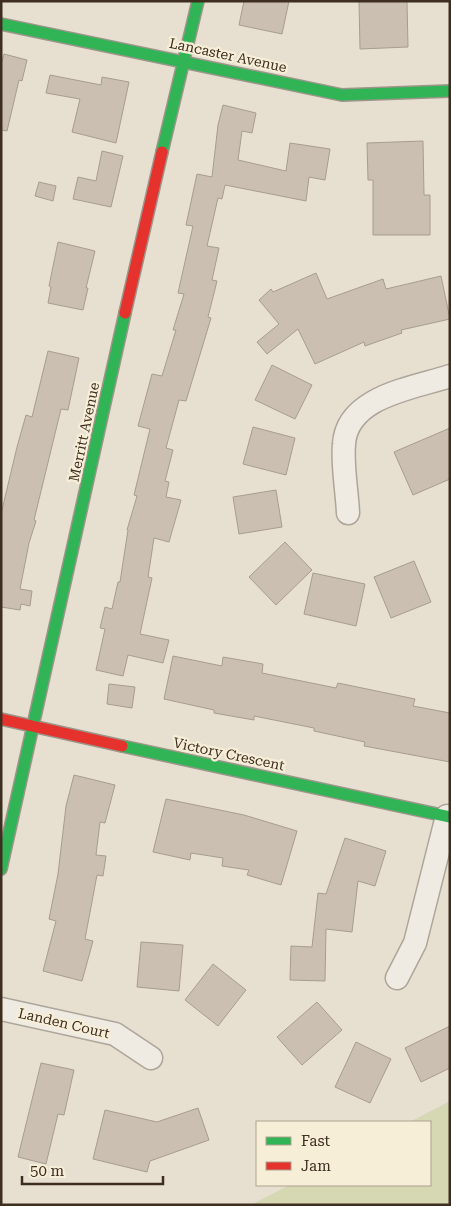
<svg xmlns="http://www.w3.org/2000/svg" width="451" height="1206" viewBox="0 0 451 1206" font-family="'Roboto Serif',serif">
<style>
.green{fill:#d6d7b3}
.building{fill:#cbbfb2;stroke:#a89c90}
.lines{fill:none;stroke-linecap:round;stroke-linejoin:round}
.street-casing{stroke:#ada599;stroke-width:25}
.fast-casing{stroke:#9c958a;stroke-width:14}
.jam-casing{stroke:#9c958a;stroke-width:14}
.street{stroke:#efebe3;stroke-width:22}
.fast{stroke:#30b455;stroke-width:11}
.jam{stroke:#e5322d;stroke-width:11}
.labels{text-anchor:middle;stroke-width:4.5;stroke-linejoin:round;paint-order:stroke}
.street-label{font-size:14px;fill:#3d2e20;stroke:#f7eed8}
</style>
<rect width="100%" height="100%" fill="#e7e0d1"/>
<path class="green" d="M450,1101V1205H251L289,1185H430V1122H410Z"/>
<path class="building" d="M244,1H289L282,34L239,25Z
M359,1H407L408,47L360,49Z
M4,54L27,60L22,81L19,80L7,131L1,130V65Z
M50,75L101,85L102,77L129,82L116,143L72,132L80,99L46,93Z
M223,105L256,113L252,133L242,131L238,160L286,171L290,143L330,149L325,180L309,177L306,201L225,185L222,199L218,198L207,246L219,248L212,280L217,281L208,317L211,318L186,401L179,400L166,448L173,450L165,481L169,482L166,497L181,500L169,542L154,538L148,577L152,578L140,634L169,640L163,663L128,655L123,676L96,670L105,629L100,628L105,607L112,609L118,582H120L128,530H127L137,496L134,495L150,429L138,426L152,374L162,376L176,330H173L184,294L178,293L193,226L186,225L197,174L212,177L218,125Z
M423,141L424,195H430V235H373V180H368L367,143Z
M102,151L123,156L111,207L73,199L78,177L96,181Z
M39,182L56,186L53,201L35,196Z
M58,242L95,251L86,288H88L83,310L48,303L51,287L49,286Z
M316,273L327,299L383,279L386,289L441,276L450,319L401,330L402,333L365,346L364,342L315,364L298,329L267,354L257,342L279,324L259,300L271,289L273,292Z
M48,351L79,358L68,410L61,409L34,520L36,521L29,543L20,589L32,591L30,606L21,604L20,610L1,607V514L17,447L26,415L32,417Z
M272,365L312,385L295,419L255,400Z
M253,427L295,438L286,475L243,464Z
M450,428V479L413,495L394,452Z
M276,490L282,527L239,534L233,497Z
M285,542L312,570L276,605L249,577Z
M414,561L431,602L391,618L374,577Z
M313,573L365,584L356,626L304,614Z
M173,656L222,666L223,657L263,664L262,673L336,688L338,683L415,699L413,706L450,713V762L364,746L365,742L314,731V728L254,716V720L214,713V710L164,699Z
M109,684L135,687L132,708L107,704Z
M74,775L115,785L105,823L100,822L96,855L106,856L103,876L97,875L85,939L93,941L82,981L43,971L56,921L49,919L58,874L66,806Z
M166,799L244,815L297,831L281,885L247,875L249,870L222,866L223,858L191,853L190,860L153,852Z
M345,838L386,851L375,886L358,881L352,932L326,929L325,981L290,980L291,946L312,947L318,893L326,894Z
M141,942L183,945L179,991L137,987Z
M213,964L246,990L218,1026L185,1000Z
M317,1002L342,1030L302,1065L277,1037Z
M450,1026V1068L421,1082L405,1048Z
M356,1042L391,1059L370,1103L335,1087Z
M41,1063L74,1070L64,1115L58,1114L46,1164L18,1157Z
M198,1108L209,1140L150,1161L147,1172L93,1159L105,1110L157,1122Z"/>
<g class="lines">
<g class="street-casing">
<path id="street" d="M348,513C347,490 342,466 344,444C347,396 414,388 450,376
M397,978L415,943L447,816
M1,1009L115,1034L151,1058"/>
</g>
<g class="fast-casing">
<path id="fast" d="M1,24L342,95L450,91
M162,152L198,1
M122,746L450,817
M1,869L125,313"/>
</g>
<g class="jam-casing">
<path id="jam" d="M125,313L162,152
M1,719L122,746"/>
</g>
<use href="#street" class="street"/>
<use href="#fast" class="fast"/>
<use href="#jam" class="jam"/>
</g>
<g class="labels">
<g class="street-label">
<text transform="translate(228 55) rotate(12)" y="5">Lancaster Avenue</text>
<text transform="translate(84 432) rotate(-78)" y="5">Merritt Avenue</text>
<text transform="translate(229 754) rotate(12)" y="5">Victory Crescent</text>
<text transform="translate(64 1023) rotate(13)" y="5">Landen Court</text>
</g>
</g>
<rect width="451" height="1206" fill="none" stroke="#3d2e20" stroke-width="5"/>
<rect x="256" y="1121" width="175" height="65" fill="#f7eed8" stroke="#ada18e"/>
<rect x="266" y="1137" width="25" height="8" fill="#30b455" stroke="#ada18e"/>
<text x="301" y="1146" font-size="15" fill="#3d2e20">Fast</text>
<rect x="266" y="1162" width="25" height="8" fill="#e5322d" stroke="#ada18e"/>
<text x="301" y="1171" font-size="15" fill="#3d2e20">Jam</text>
<path d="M22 1176v8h141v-8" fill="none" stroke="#3d2e20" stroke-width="2.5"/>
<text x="30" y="1176" font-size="15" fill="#3d2e20" stroke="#f7eed8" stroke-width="4" paint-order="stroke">50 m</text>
</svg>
